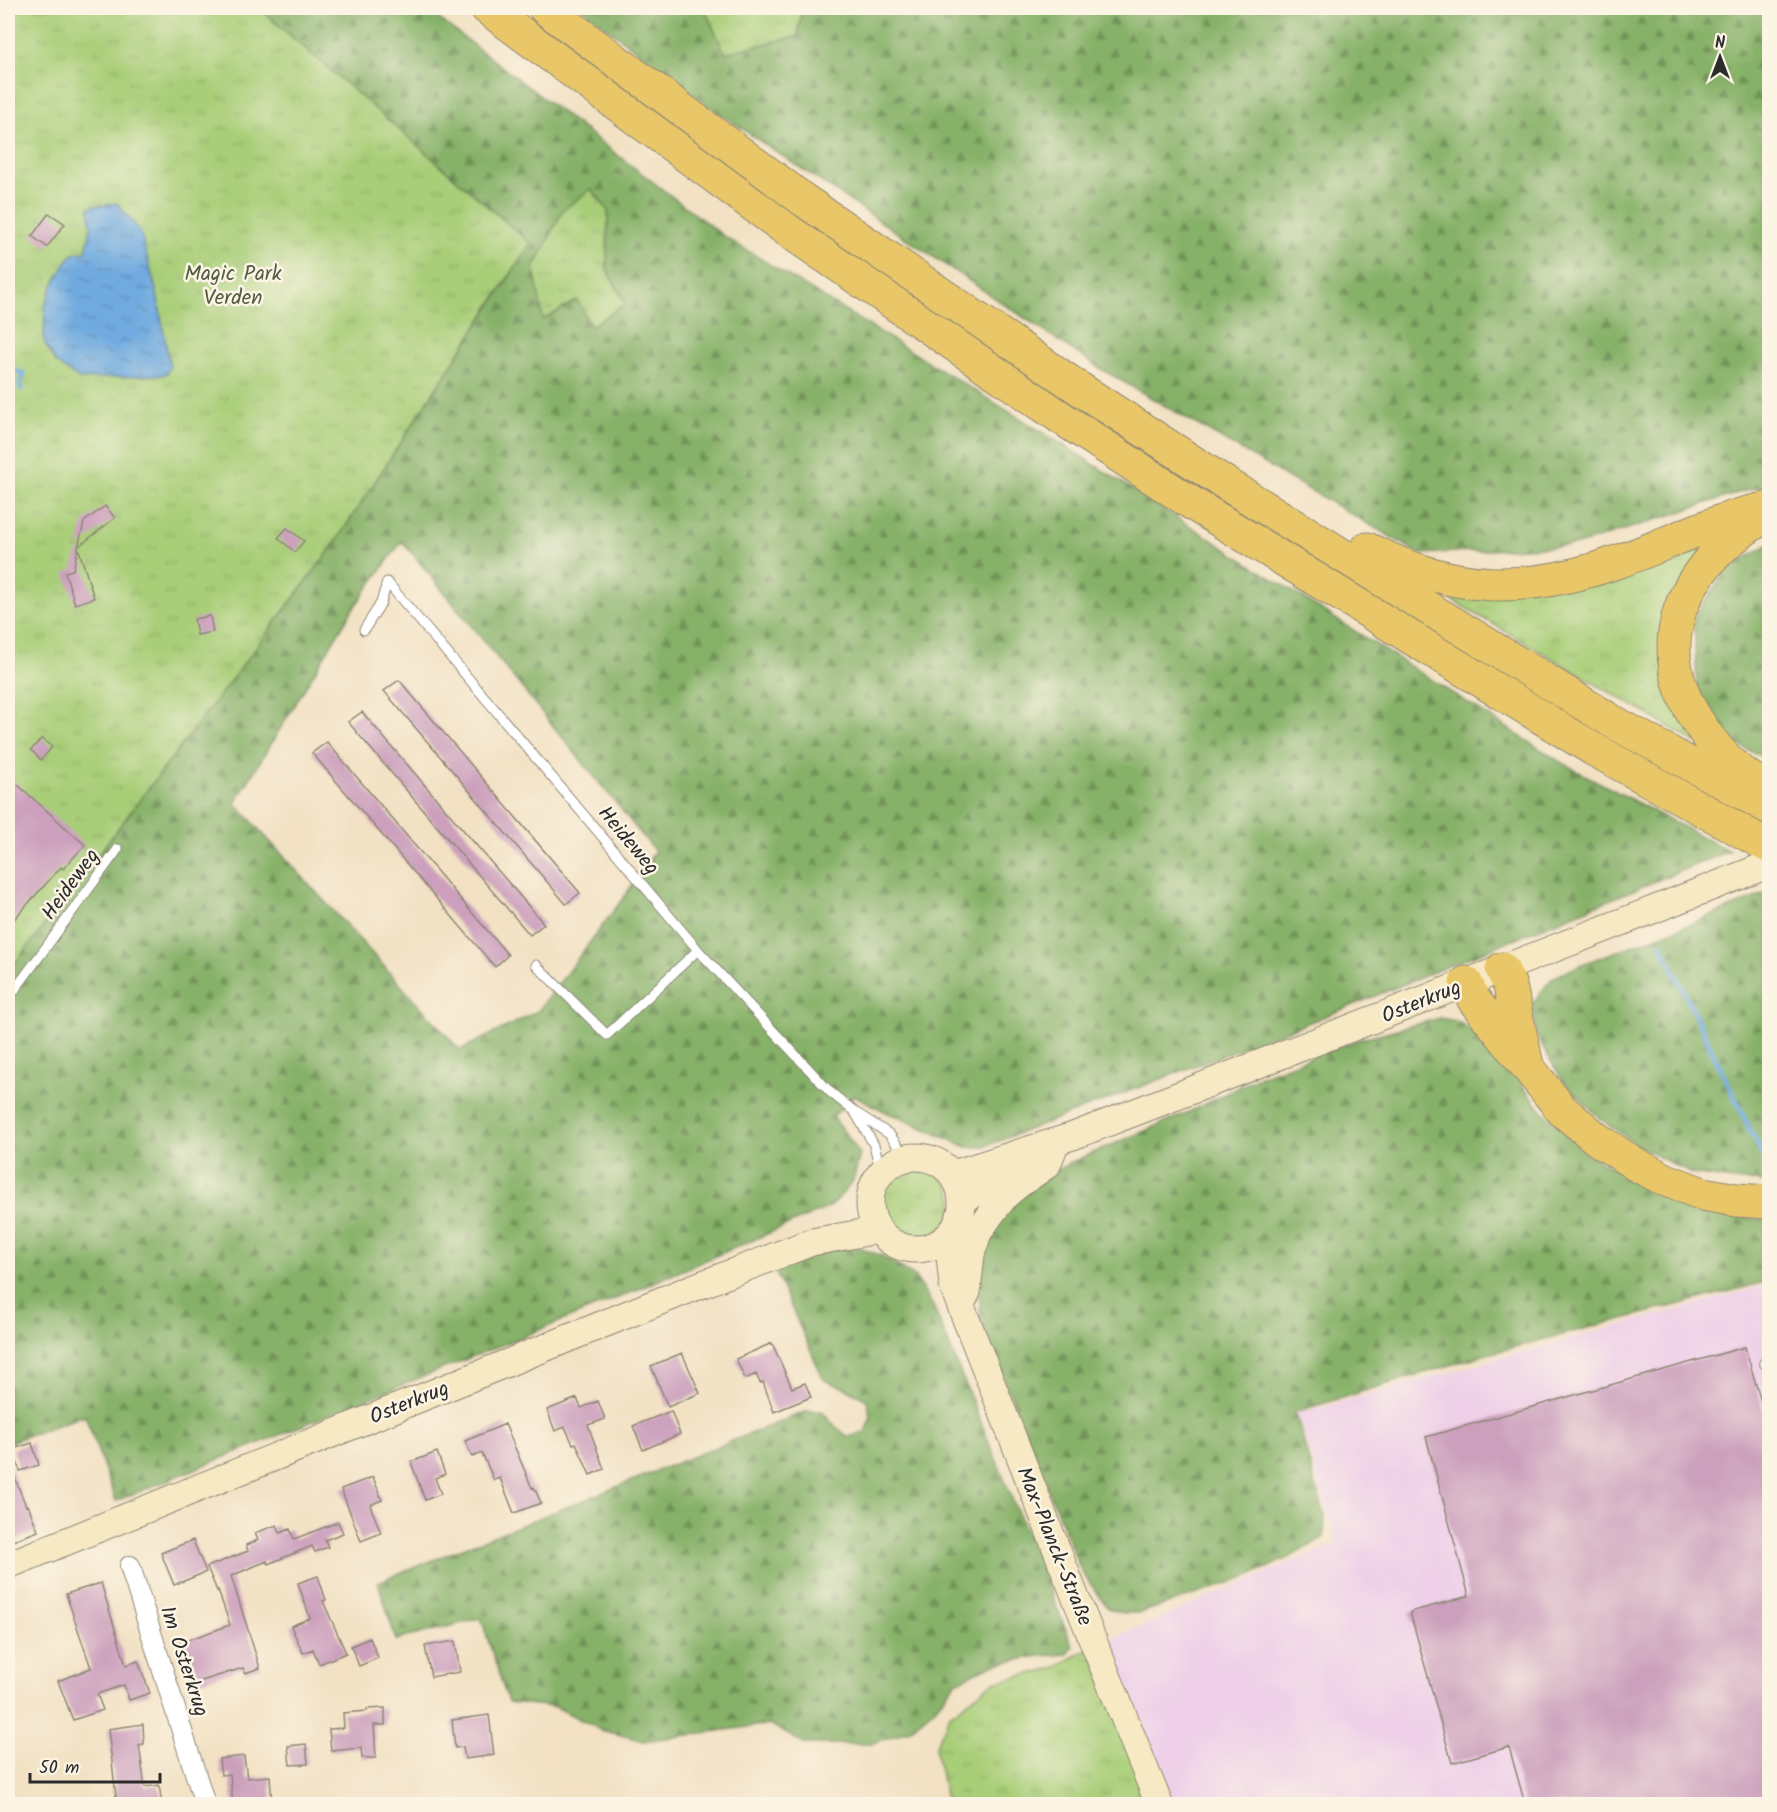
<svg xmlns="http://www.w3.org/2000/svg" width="1777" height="1812" viewBox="0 0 1777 1812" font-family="Kalam,sans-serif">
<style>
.built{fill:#eed0e8}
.grass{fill:url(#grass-tufts);stroke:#6a7c52;stroke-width:1.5}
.forest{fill:url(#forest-firs);stroke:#586e4a;stroke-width:1.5;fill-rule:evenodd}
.water{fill:url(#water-ripples);stroke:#4d6a85;stroke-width:1.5}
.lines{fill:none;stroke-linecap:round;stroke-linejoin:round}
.stream{stroke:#6faadf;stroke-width:5}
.building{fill:#cca0bd}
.lane-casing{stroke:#8e8677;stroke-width:11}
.street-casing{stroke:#8e8677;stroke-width:22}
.secondary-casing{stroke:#8e8677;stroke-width:29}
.highway-casing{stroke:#8e8677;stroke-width:35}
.lane{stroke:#fff;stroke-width:9}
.street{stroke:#fff;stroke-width:20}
.secondary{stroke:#f6e9c3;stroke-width:27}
.highway{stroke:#e9c769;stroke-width:33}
.labels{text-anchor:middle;stroke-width:5;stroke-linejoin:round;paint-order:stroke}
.park-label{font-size:21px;fill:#515c42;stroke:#fcf5e5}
.street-label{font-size:21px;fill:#2b2b2b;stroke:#fcf5e5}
</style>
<defs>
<pattern id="grass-tufts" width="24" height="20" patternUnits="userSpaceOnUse" patternTransform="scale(1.5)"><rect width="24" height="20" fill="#a9ce78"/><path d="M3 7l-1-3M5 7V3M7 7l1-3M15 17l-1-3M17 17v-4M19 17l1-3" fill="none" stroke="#92b168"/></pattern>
<pattern id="forest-firs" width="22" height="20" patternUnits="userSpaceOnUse" patternTransform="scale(1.5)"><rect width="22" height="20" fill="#86b168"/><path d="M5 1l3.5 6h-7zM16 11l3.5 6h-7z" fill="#6e9056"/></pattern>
<pattern id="water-ripples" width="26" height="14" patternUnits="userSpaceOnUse" patternTransform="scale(1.5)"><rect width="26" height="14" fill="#6faadf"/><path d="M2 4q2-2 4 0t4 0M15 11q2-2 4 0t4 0" fill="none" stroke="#5b8bb5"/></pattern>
</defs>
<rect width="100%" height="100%" fill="#fcf5e5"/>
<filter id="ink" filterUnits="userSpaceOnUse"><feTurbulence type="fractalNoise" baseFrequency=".0167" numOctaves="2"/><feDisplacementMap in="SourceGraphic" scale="12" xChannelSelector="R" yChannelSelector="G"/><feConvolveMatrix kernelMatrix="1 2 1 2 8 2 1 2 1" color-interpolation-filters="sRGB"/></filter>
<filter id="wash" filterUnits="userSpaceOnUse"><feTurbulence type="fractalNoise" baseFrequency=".008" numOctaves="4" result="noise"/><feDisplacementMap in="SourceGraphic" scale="24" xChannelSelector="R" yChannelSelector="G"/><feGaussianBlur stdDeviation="1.35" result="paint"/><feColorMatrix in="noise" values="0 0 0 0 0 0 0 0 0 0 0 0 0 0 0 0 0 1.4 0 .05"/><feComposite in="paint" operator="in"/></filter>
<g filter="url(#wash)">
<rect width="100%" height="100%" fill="#f2e1c3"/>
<path class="built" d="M1769,1284V1804H1164L1098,1644L1337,1543L1297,1414Z"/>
<path class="grass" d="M8,8H259L531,243L331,549L8,973Z
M704,8H802L798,36L724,53Z
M591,189L608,210L607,270L626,304L591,327L542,320L534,268L563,210Z
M1720,528L1677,592L1697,743L1426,585L1503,590Z
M881 1203a36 36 0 1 1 72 0a36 36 0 1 1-72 0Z
M1089,1648L1155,1804H947L935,1748L950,1715L994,1682L1055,1668Z"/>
<path class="forest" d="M259,8H425L725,237L1052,438L1562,763L1729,851L1336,1012L983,1147H967L882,1110L854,1095L833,1117L860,1154L853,1181L832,1206L613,1300L116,1501L85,1415L8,1443V973L331,549L531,244ZM591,189L608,210L607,270L626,304L591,326L577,300L543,320L534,268L563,210ZM402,541L655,851L624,897L538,1011L460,1050L235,803L353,609Z
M581,8H704L725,53L798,36L802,8H1769V485L1741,492L1578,545L1420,554L1098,367L708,106Z
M1769,544V759L1734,744L1697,694L1694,618L1727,569Z
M1769,892V1182L1740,1181L1692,1174L1640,1147L1599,1118L1562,1080L1537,1037L1532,1004L1552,978L1585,963L1691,924Z
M1440,1018L1456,1021L1469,1028L1494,1049L1540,1108L1588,1154L1638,1182L1710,1209L1754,1219H1769V1281L1480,1356L1295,1412L1325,1517L1324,1537C1269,1574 1202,1592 1140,1613H1123L1108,1608L1081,1571L989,1342L980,1317L979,1279L983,1252L992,1228L1032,1184L1072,1162L1187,1113L1261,1076L1363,1038Z
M852,1245L882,1256L915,1276L934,1308L1073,1647L1068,1654L1040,1656L995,1664L956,1682L934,1709L909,1730L871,1744H804L770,1724L644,1741L601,1730L556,1707L508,1702L481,1618L396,1640L378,1582L807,1411H822L836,1427L849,1437L865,1432L871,1416L867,1400L847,1389L824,1380L774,1269L822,1252Z"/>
<path class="water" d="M117,203L140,231L157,294L170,367L167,373L162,375L79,379L56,363L44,342L45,306L52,287L68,259L75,253L86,252L91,227L89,207Z"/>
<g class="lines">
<path class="stream" d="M10,370L19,372L24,375L20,383L21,389
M1661,944L1763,1157"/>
</g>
<g id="blocks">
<path class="building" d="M49,213L65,224L47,247L32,236Z
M105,506L115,518L78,547L94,598L75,604L65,572L73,570L84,522Z
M287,528L304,541L295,552L278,538Z
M210,616L213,632L197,635L194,619Z
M399,680L580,893L566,904L384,691Z
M362,712L544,924L530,935L348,722Z
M42,738L52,747L41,760L31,750Z
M327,742L508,955L495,967L312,753Z
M8,776L85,845L63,869L61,867L8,926V830L13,823L8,818Z
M772,1343L792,1388L805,1383L811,1397L774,1412L763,1382L760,1383L756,1374L745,1379L736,1359Z
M1745,1347L1770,1432V1804H1525L1509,1747L1452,1763L1410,1612L1469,1596L1426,1437Z
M682,1353L700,1393L668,1407L651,1366Z
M577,1398L581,1408L598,1401L605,1419L588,1425L604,1469L590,1475L576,1443L573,1444L565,1427L555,1431L547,1410Z
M671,1411L680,1434L643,1450L633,1426Z
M505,1424L532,1488L534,1487L541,1503L514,1513L500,1478L494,1480L482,1453L472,1457L465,1441Z
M32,1443L39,1465L20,1471L13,1449Z
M437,1452L445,1474L435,1478L441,1494L425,1500L411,1462Z
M8,1461L26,1506L28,1505L38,1531L8,1543Z
M373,1477L382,1500L370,1505L381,1533L361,1541L341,1489Z
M338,1522L343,1533L325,1540L328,1547L315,1552L312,1546L268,1564L267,1561L231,1576L260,1668L245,1673L243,1668L192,1684L179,1643L230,1625L218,1590L217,1591L207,1567L248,1551L246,1545L258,1540L255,1533L277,1525L280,1533L290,1529L294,1539Z
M193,1540L206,1572L174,1585L161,1553Z
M318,1576L326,1600L323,1601L346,1653L319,1664L313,1649L303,1653L291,1626L310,1618L298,1583Z
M101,1583L126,1665L138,1661L150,1693L129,1700L124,1685L97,1694L103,1710L73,1720L58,1681L91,1668L66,1594Z
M370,1638L378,1658L359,1666L351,1646Z
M455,1641L460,1672L431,1677L425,1646Z
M385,1708V1725H374L376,1758H362L361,1748L331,1751L329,1729L344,1728L343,1713L367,1711V1709Z
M489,1715L494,1755L465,1759L463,1747L455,1748L452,1720Z
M143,1724L144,1744L139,1745L145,1787L159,1785L162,1804H117L108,1729Z
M306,1744L308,1764L290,1765L288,1746Z
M244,1756L247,1778L270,1776L272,1804H233L230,1774L221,1775L219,1759Z"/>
</g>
</g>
<g filter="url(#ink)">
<use href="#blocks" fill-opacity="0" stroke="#8e8677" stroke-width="1.5"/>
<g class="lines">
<g class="lane-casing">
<path id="lane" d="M387,582L698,950L830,1092L855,1112L889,1134L906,1157
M364,630L381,603L387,582
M536,965L607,1035L698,950
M8,999L118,849
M856,1114L874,1145L881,1172
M1764,1363L1770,1361"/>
</g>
<g class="street-casing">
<path id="street" d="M130,1566L205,1804"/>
</g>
<g class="secondary-casing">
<path id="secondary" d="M870 1203a46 46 0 1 1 92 0a46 46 0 1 1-92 0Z
M953,1174L1073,1136L1182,1094L1770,864
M963,1200L1026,1163
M948,1236L953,1286L1077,1601L1159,1804
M964,1298L967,1292L971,1254L978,1233L991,1214L1006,1195L1018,1185L1047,1165L1054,1147
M8,1565L690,1289L812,1242L878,1230"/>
</g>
<g class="highway-casing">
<path id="highway" d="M487,8L787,230L1063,419L1193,504L1593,749L1770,847
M545,8L805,201L1077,387L1225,483L1610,720L1770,808
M1367,549C1453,592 1524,594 1614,563C1667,545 1715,518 1770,508
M1760,784C1737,771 1719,753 1704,731C1643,647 1681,565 1764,517
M1502,969L1510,986L1526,1061
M1466,983L1474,1000L1562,1110L1597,1139L1635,1164L1666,1180L1703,1194L1736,1200L1770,1202"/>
</g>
<use href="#lane" class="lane"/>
<use href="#street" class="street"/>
<use href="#secondary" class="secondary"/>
<use href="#highway" class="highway"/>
</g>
</g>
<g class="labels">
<g class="park-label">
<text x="233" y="280">Magic Park<tspan x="233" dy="24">Verden</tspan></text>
</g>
<g class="street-label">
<text transform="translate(629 840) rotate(50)" y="7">Heideweg</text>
<text transform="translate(70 884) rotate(-54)" y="7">Heideweg</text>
<text transform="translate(1421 1001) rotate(-22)" y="7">Osterkrug</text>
<text transform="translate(409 1402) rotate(-22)" y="7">Osterkrug</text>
<text transform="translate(1055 1546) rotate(68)" y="7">Max-Planck-Straße</text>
<text transform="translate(185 1661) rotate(72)" y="7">Im Osterkrug</text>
</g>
</g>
<rect width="1777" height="1812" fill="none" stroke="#fcf5e5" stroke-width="30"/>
<g transform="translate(1720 57)" stroke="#fcf5e5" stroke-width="4.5" paint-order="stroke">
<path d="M0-4.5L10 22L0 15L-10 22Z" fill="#2b2b2b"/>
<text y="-9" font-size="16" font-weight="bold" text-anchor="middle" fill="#2b2b2b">N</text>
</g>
<path d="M30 1773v9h130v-9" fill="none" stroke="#2b2b2b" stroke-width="3"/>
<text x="39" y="1773" font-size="18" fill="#2b2b2b" stroke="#fcf5e5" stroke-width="4.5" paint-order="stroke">50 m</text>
</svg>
